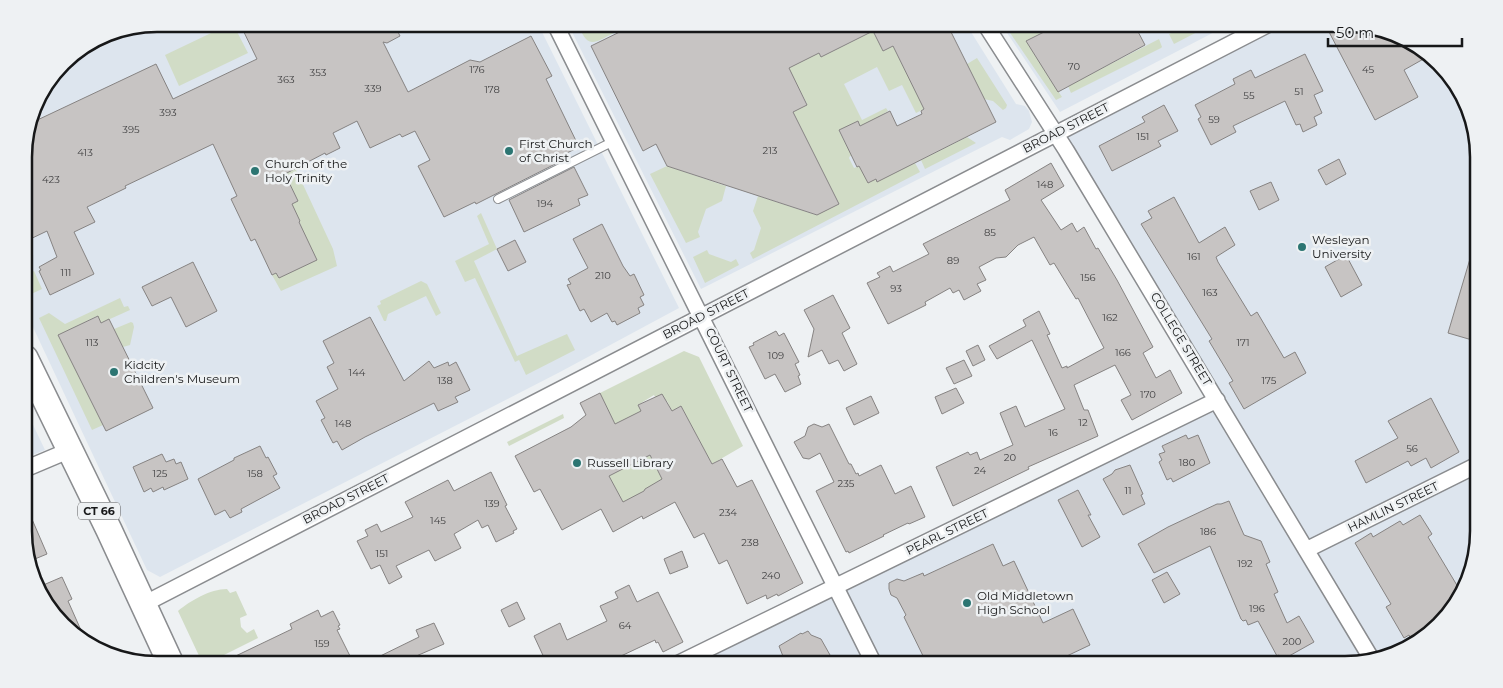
<svg xmlns="http://www.w3.org/2000/svg" width="1503" height="688" viewBox="0 0 1503 688" font-family="Montserrat,sans-serif">
<style>
.built{fill:#dde5ee}
.green{fill:#d1dcc6}
.building{fill:#c7c4c3;stroke:#868382;fill-rule:evenodd}
.lines{fill:none;stroke-linecap:round;stroke-linejoin:round}
.service-casing{stroke:#8a8c8f;stroke-width:10}
.minor-casing{stroke:#8a8c8f;stroke-width:18}
.trunk-casing{stroke:#8a8c8f;stroke-width:28}
.service{stroke:#fff;stroke-width:8}
.minor{stroke:#fff;stroke-width:15}
.trunk{stroke:#fff;stroke-width:25}
.poi-dot{fill:#2c7572;stroke:#eef1f3;stroke-width:2}
.labels{text-anchor:middle;stroke-width:5;stroke-linejoin:round;paint-order:stroke}
.number-label{font-size:10px;fill:#434344}
.shield{fill:#eef1f3;stroke:#58595a;stroke-width:1}
.shield-label{font-size:11px;font-weight:bold;fill:#171819}
.street-label{font-size:12px;fill:#171819;stroke:#eef1f3}
.poi-label{font-size:12px;fill:#171819;stroke:#eef1f3;text-anchor:start}
.rim{fill:none;stroke:#171819;stroke-width:2.5}
</style>
<rect width="100%" height="100%" fill="#eef1f3"/>
<path class="built" d="M157,24H538L679,308L560,372L160,577L147,570L24,308V148L37,98L61,67L142,27Z
M568,24H966L1016,104L1025,106L1029,111L1032,122L1029,129L1010,140L1002,137L701,289Z
M1001,24H1230L1060,112Z
M1278,24H1346L1397,34L1452,76L1478,140L1479,531L1469,582L1420,642L1354,664H688L1217,400L1056,133Z
M25,408L45,450L25,458Z"/>
<path class="green" d="M230,24H233L248,53L179,86L165,55Z
M580,24H610L613,29L614,33C595,42 589,50 579,27Z
M1004,24H1017L1020,28L1028,24H1060L1026,41L1062,97L1056,100Z
M1176,24H1181L1183,27L1190,24H1203L1205,28L1174,44L1169,34L1179,30Z
M873,31L883,51L893,46L924,109L916,113L902,85L889,91L877,67L844,84L862,120L886,108L888,111L880,116L883,121L861,126L858,121L839,131L852,156H850L849,158L854,168L859,166L877,181L915,163L920,172L753,259L750,253L754,250L761,228L753,211L758,196L816,215L839,204L793,112L807,104L786,63L819,53L821,57Z
M1159,39L1162,47L1161,48L1071,93L1068,86Z
M977,58L1007,105L1006,108L1003,110L993,101L984,99L967,64Z
M967,137L976,143L925,169L921,160Z
M285,146L333,249L337,266L281,291L272,275L276,273L279,278L304,234L297,215L288,205L298,201L285,173Z
M667,166L726,186L722,201L706,209L698,232L700,237L686,243L650,174Z
M481,213L497,249L474,261L517,356L567,334L575,350L526,375L519,360L515,362L475,278L465,282L455,261L489,244L477,216Z
M707,250L709,254L731,262L736,259L739,265L705,283L693,257Z
M34,271L42,289L27,296L24,290V275Z
M421,281L427,284L441,313L436,316L426,296L388,314L386,321H384L377,306L381,304L380,301Z
M120,298L124,307L128,306L130,310L101,323L97,316L59,335L103,425L92,430L39,318L49,313L65,324Z
M131,322L133,323L134,327L130,345L123,347L114,329Z
M684,351L699,357L743,446L712,464L681,406L672,411L667,401L655,397L654,395L638,405L642,412L615,424L600,393Z
M563,414L564,418L509,446L507,442Z
M650,455L664,483L645,489L644,491L624,505L609,476Z
M227,589L230,593L236,591L247,615L240,618L241,627L247,633L254,629L258,638L224,655L201,660L178,611C190,601 210,589 227,589Z"/>
<path class="building" d="M240,24H394L400,36L387,43L383,42L408,92L470,60L480,62L531,36L552,76L546,79L579,147L567,153L569,157L476,204L475,202L444,217L418,166L430,160L415,131L402,137L400,134L370,148L357,121L333,133L340,148L326,155L325,153L285,174L298,201L292,204L300,221L299,222L317,260L279,278L276,273L272,275L255,239L251,241L231,199L237,196L213,144L125,186L126,188L87,207L95,222L74,232L94,274L50,295L39,271L41,270L39,267L57,257L47,231L24,242V148L31,123L156,64L173,99L257,59Z
M636,24H947L996,122L877,182L876,179L868,183L859,166L857,167L839,130L858,121L860,126L890,111L897,126L922,114L921,111L924,109L893,46L883,51L873,31L821,57L819,53L789,68L807,105L793,112L839,204L817,215L667,166L656,144L643,151L591,46Z
M1060,24H1134L1145,45L1058,92L1026,41Z
M1339,24L1397,34L1427,57L1404,70L1418,97L1375,120L1328,30Z
M1305,54L1323,91L1314,95L1322,113L1314,117L1317,125L1303,132L1300,124L1296,125L1285,101L1233,126L1236,132L1211,145L1198,119L1201,117L1195,105L1235,84L1233,79L1251,70L1255,78Z
M1164,105L1178,131L1158,141L1161,146L1112,171L1099,146L1145,122L1142,117Z
M1339,159L1346,174L1326,185L1318,170Z
M1051,163L1064,186L1041,200L1061,230L1072,223L1077,232L1084,227L1096,249L1098,248L1117,280L1153,347L1143,353L1156,378L1170,370L1182,393L1132,420L1121,400L1131,395L1115,365L1074,385L1084,410H1088L1098,436L1028,467L1029,469L953,506L936,467L968,452L970,455L977,452L980,460L1013,445L1000,413L1016,406L1025,427L1065,409L1032,340L997,359L989,346L1026,326L1023,320L1039,311L1050,334L1047,335L1062,368L1067,366V368L1104,348L1078,298L1076,299L1054,263L1050,265L1034,237L1018,245L1006,257L996,258L979,267L986,280L977,284L981,291L964,300L959,290L953,293L950,288L925,302L926,305L888,324L867,283L880,277L877,273L890,266L893,272L929,254L923,244L1010,200L1005,190Z
M574,167L588,195L578,199L580,205L524,232L509,200Z
M1271,182L1279,200L1259,210L1250,191Z
M1174,197L1199,243L1225,227L1235,245L1216,257L1218,262L1251,316L1257,312L1284,358L1295,352L1306,373L1244,409L1229,383L1233,381L1209,341L1212,339L1141,224L1152,218L1148,211Z
M602,224L623,266L630,276L634,274L644,295L640,297L644,305L638,308L640,313L617,325L615,321L612,322L607,313L591,322L584,309L580,311L567,285L571,284L568,279L588,268L573,239Z
M515,240L526,262L508,271L497,249Z
M1475,242L1478,243L1479,342L1448,333Z
M1346,255L1362,285L1341,297L1325,267Z
M193,262L217,311L186,327L171,297L152,306L142,287Z
M833,295L850,328L842,333L857,364L844,371L838,360L829,364L822,350L808,357L814,329L804,310Z
M98,316L101,323L109,319L153,408L106,431L58,335Z
M370,317L404,381L429,361L434,368L448,362L449,366L456,362L470,390L455,397L458,402L438,411L434,403L365,437L342,450L337,441L333,443L321,420L325,418L316,401L338,389L327,367L334,363L323,341Z
M776,331L779,336L784,333L799,362L795,364L800,375L798,376L801,384L785,392L775,374L765,379L749,347L754,345L753,343Z
M978,345L985,360L973,366L966,351Z
M964,360L972,376L954,384L946,368Z
M956,388L964,403L942,414L935,397Z
M600,393L615,424L641,411L638,405L662,394L672,411L681,406L712,464L722,459L737,487L752,480L803,583L778,596L777,594L767,599L766,595L747,604L727,560L719,564L704,533L694,538L675,502L643,519L642,516L613,532L601,509L562,530L540,489L534,492L515,456L571,427L586,415L580,403ZM650,455L662,479L645,489L644,491L623,502L609,476Z
M871,396L879,413L854,425L846,408Z
M1431,398L1459,452L1431,468L1426,458L1411,466L1408,461L1366,483L1355,461L1398,438L1388,421Z
M814,424L822,427L829,424L849,464H851L856,474L858,473L859,476L881,465L895,494L911,486L925,517L909,524L908,523L883,535L884,536L849,553L848,551L846,552L816,491L834,482L820,453L809,459L803,458L794,442L805,436L808,427Z
M1186,435L1188,439L1198,435L1210,463L1173,482L1171,478L1167,480L1159,462L1162,460L1159,454L1165,452L1162,446Z
M260,446L266,458L268,457L277,474L273,476L280,488L241,509L242,512L230,518L225,510L215,515L198,479L234,460V458Z
M162,454L166,462L174,459L176,464L181,462L188,479L164,490L163,487L153,492L151,488L144,492L133,467Z
M1130,465L1143,494L1141,495L1145,504L1123,515L1103,479L1112,474L1115,470Z
M491,472L507,505L505,506L517,529L513,531L514,533L496,542L488,525L482,528L478,520L454,534L461,548L435,561L429,550L396,566L402,577L389,584L380,565L371,569L357,541L368,536L365,530L377,524L381,532L413,517L405,502L448,480L454,491Z
M1078,490L1091,515H1088L1100,537L1082,547L1058,500Z
M1229,501L1244,535L1261,541L1270,562L1266,564L1278,592L1274,594L1287,623L1299,616L1314,642L1282,660L1279,655L1277,656L1258,621L1248,625L1246,620L1243,621L1241,619L1210,546L1154,573L1138,544L1168,527L1217,504H1221Z
M25,503L47,554L30,561L25,549Z
M1420,515L1432,534L1428,537L1461,592L1420,642L1414,644L1409,635L1404,638L1386,607L1391,604L1355,543L1371,533L1373,537L1400,521L1403,525Z
M993,544L1003,566L1014,561L1043,623L1073,609L1090,645L1050,664H927L904,617L906,615L897,598L891,595L889,589V583L897,579L904,581L923,573L924,576Z
M682,551L688,567L670,574L664,559Z
M1167,572L1180,594L1164,603L1152,580Z
M62,577L72,599L68,601L84,637L51,612L41,586Z
M629,585L637,602L658,592L683,642L663,652L658,642L656,643L655,640L604,664H547L534,636L560,623L567,640L607,621L600,606L618,598L615,592Z
M517,602L525,619L509,627L501,610Z
M318,610L321,617L333,611L340,625L338,626L340,629L337,630L354,664H219L292,629L290,624Z
M434,623L444,644L414,657L417,664H364L419,637L416,630Z
M808,631L811,635L821,639L830,655L826,664H786L779,646L801,633L802,634Z"/>
<g class="lines">
<g class="service-casing">
<path id="service" d="M498,199L614,141"/>
</g>
<g class="minor-casing">
<path id="minor" d="M555,24L874,664
M985,24L1066,150L1371,658
M25,469L70,450
M1306,550L1479,464
M144,604L1269,24
M677,664L1217,400"/>
</g>
<g class="trunk-casing">
<path id="trunk" d="M25,358L109,530L171,664"/>
</g>
<use href="#service" class="service"/>
<use href="#minor" class="minor"/>
<use href="#trunk" class="trunk"/>
</g>
<g class="poi-dot">
<circle cx="509" cy="151" r="5"/>
<circle cx="255" cy="171" r="5"/>
<circle cx="1302" cy="247" r="5"/>
<circle cx="114" cy="372" r="5"/>
<circle cx="577" cy="463" r="5"/>
<circle cx="967" cy="603" r="5"/>
</g>
<g class="labels">
<g class="number-label">
<text x="1074" y="70">70</text>
<text x="477" y="73">176</text>
<text x="1368" y="73">45</text>
<text x="318" y="76">353</text>
<text x="286" y="83">363</text>
<text x="373" y="92">339</text>
<text x="492" y="93">178</text>
<text x="1299" y="95">51</text>
<text x="1249" y="99">55</text>
<text x="168" y="116">393</text>
<text x="1214" y="123">59</text>
<text x="131" y="133">395</text>
<text x="1143" y="140">151</text>
<text x="770" y="154">213</text>
<text x="85" y="156">413</text>
<text x="51" y="183">423</text>
<text x="1045" y="188">148</text>
<text x="545" y="207">194</text>
<text x="990" y="236">85</text>
<text x="1194" y="260">161</text>
<text x="953" y="264">89</text>
<text x="66" y="276">111</text>
<text x="603" y="279">210</text>
<text x="1088" y="281">156</text>
<text x="896" y="292">93</text>
<text x="1210" y="296">163</text>
<text x="1110" y="321">162</text>
<text x="92" y="346">113</text>
<text x="1243" y="346">171</text>
<text x="1123" y="356">166</text>
<text x="776" y="359">109</text>
<text x="357" y="376">144</text>
<text x="445" y="384">138</text>
<text x="1269" y="384">175</text>
<text x="1148" y="398">170</text>
<text x="1083" y="426">12</text>
<text x="343" y="427">148</text>
<text x="1053" y="436">16</text>
<text x="1412" y="452">56</text>
<text x="1010" y="461">20</text>
<text x="1187" y="466">180</text>
<text x="980" y="474">24</text>
<text x="160" y="477">125</text>
<text x="255" y="477">158</text>
<text x="846" y="487">235</text>
<text x="1128" y="494">11</text>
<text x="492" y="507">139</text>
<text x="728" y="516">234</text>
<text x="438" y="524">145</text>
<text x="1208" y="535">186</text>
<text x="750" y="546">238</text>
<text x="382" y="557">151</text>
<text x="1245" y="567">192</text>
<text x="771" y="579">240</text>
<text x="1257" y="612">196</text>
<text x="625" y="629">64</text>
<text x="1292" y="645">200</text>
<text x="322" y="647">159</text>
</g>
<rect class="shield" x="78" y="502.5" width="42" height="17" rx="4"/>
<g class="shield-label">
<text x="99" y="515">CT 66</text>
</g>
<g class="street-label">
<text transform="translate(1066 128) rotate(-27)" y="4">BROAD STREET</text>
<text transform="translate(706 314) rotate(-27)" y="4">BROAD STREET</text>
<text transform="translate(1181 339) rotate(59)" y="4">COLLEGE STREET</text>
<text transform="translate(729 370) rotate(64)" y="4">COURT STREET</text>
<text transform="translate(346 499) rotate(-27)" y="4">BROAD STREET</text>
<text transform="translate(1393 507) rotate(-26)" y="4">HAMLIN STREET</text>
<text transform="translate(947 532) rotate(-26)" y="4">PEARL STREET</text>
</g>
<g class="poi-label">
<text x="519" y="148">First Church<tspan x="519" dy="14">of Christ</tspan></text>
<text x="265" y="168">Church of the<tspan x="265" dy="14">Holy Trinity</tspan></text>
<text x="1312" y="244">Wesleyan<tspan x="1312" dy="14">University</tspan></text>
<text x="124" y="369">Kidcity<tspan x="124" dy="14">Children's Museum</tspan></text>
<text x="587" y="467">Russell Library</text>
<text x="977" y="600">Old Middletown<tspan x="977" dy="14">High School</tspan></text>
</g>
</g>
<path d="M0 0H1503V688H0ZM157 32H1345A125 125 0 0 1 1470 157V531A125 125 0 0 1 1345 656H157A125 125 0 0 1 32 531V157A125 125 0 0 1 157 32Z" fill="#eef1f3" fill-rule="evenodd"/>
<path class="rim" d="M157 32H1345A125 125 0 0 1 1470 157V531A125 125 0 0 1 1345 656H157A125 125 0 0 1 32 531V157A125 125 0 0 1 157 32Z"/>
<path d="M1328 38v8h134v-8" fill="none" stroke="#171819" stroke-width="2.5"/>
<text x="1336" y="38" font-size="15" fill="#171819" stroke="#eef1f3" stroke-width="4" paint-order="stroke">50 m</text>
</svg>
